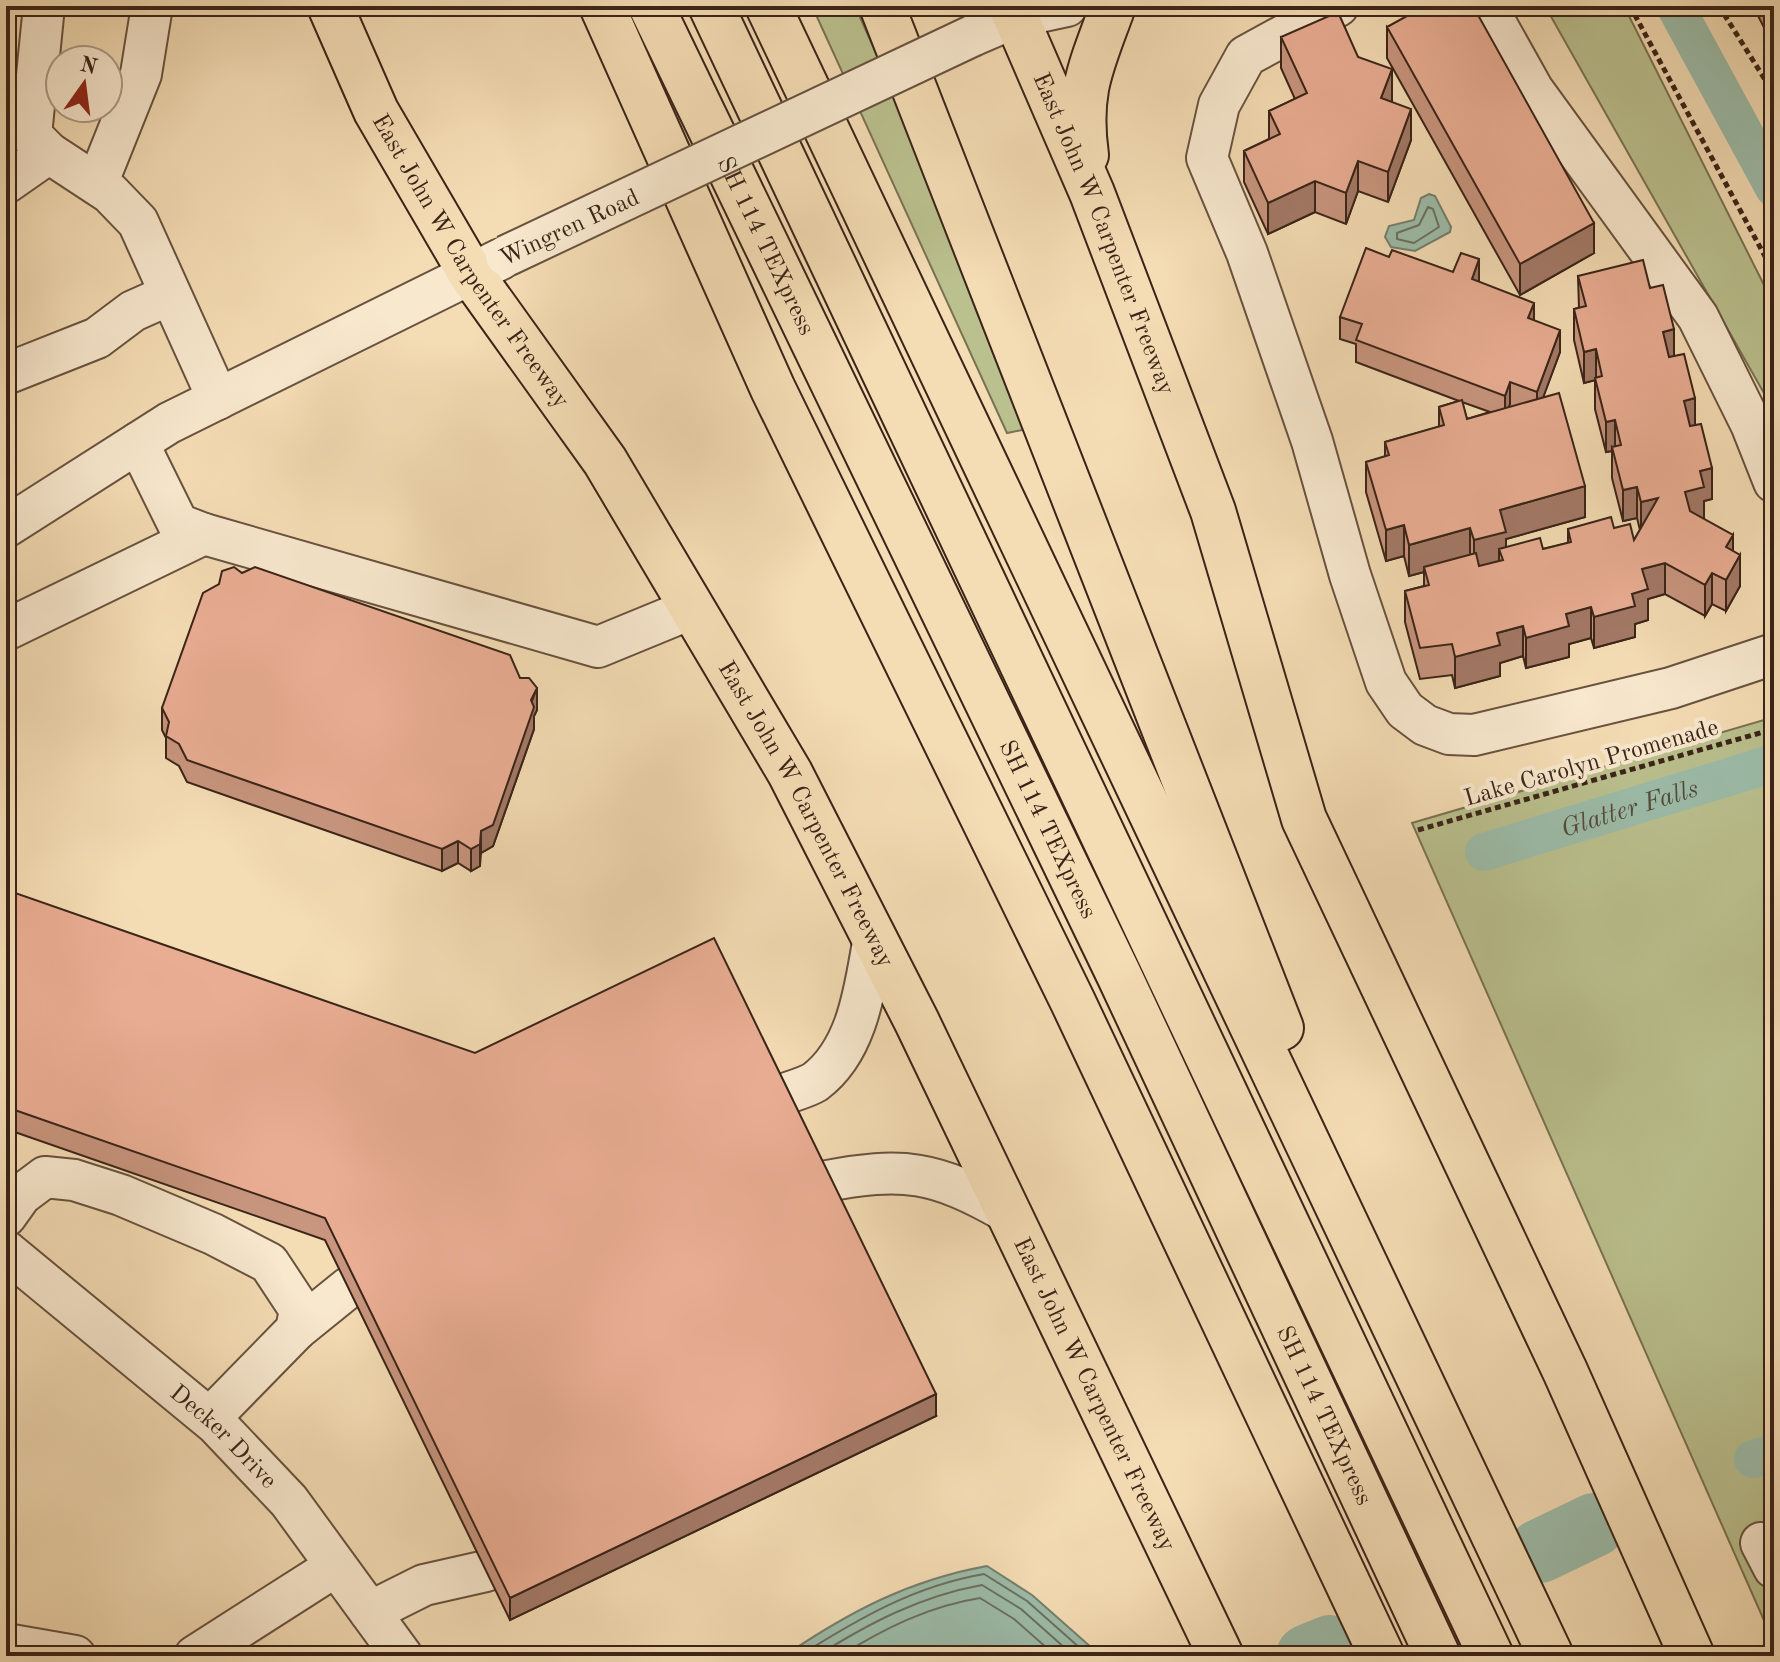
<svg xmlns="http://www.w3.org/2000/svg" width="1780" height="1662" viewBox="0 0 1780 1662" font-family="'Old Standard TT',serif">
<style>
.green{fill:#bac08e;stroke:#7a7253;stroke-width:2}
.water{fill:#9cbca9;stroke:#757f6f;stroke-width:2}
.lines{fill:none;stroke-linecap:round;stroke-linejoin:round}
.shore{stroke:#6b7060;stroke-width:2}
.canal{stroke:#9cbca9;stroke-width:38}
.river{stroke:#9cbca9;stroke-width:64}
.minor-casing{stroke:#68523f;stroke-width:44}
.major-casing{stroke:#3a2418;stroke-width:48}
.highway-casing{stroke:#3a2418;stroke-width:48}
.path{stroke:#3a2418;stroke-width:5;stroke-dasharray:6 4;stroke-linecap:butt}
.minor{stroke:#f8e8ce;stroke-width:40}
.major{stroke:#f4dcb4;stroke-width:44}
.highway{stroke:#f4dcb4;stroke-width:44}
.minor-bridge-casing{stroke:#68523f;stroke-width:44;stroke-linecap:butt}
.minor-bridge{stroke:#f8e8ce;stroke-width:40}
.wall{fill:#c8957e;stroke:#3a2418;stroke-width:2;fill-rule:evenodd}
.shaded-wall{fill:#a37967;stroke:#3a2418;stroke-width:2}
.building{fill:#e9ad93;stroke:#3a2418;stroke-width:2}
.labels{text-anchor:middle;stroke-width:8;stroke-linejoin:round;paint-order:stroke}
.street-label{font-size:24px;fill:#3a2418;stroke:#f8e8ce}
.water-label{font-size:26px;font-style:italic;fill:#524a3c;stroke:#f8e8ce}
</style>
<rect width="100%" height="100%" fill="#f4dcb4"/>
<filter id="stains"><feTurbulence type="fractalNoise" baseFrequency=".0025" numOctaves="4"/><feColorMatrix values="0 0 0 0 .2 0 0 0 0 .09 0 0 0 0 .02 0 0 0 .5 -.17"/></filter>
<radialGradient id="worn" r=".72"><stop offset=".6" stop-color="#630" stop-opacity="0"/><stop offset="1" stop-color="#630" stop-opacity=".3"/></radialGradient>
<path class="green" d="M812,6H855L941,199L1027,429L1007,433Z
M1545,6H1624L1774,305V411Z
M1774,717V1643L1412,823Z"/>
<path class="water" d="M1429,194L1435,196L1451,227L1450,232L1415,251L1391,247L1385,237L1389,226L1414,220L1421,198Z
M987,1566L1032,1595L1101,1656H784C849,1612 909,1580 987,1566Z"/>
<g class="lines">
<path class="shore" d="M1428,207L1433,209L1439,227L1414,243L1397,239V233L1419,225Z
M799,1656C858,1619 914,1586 984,1574L1027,1601L1089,1656
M817,1656C869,1623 921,1596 982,1585L1021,1609L1074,1656
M840,1656C883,1629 929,1606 980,1598L1014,1619L1056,1656"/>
<g class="canal">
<path d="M1675,6L1774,188"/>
<path id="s1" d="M1484,852L1774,763"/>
<path d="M1753,1459L1774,1453"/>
</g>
<path class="river" d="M1540,1551L1594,1525
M1308,1656L1330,1647"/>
<g class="minor-casing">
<g id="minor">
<path d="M44,6L31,135L49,153L110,193L138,222L218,399"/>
<path d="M1338,6L1246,56L1219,105L1207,158L1247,253L1312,441L1350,575L1386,682L1405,710L1425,725L1449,734L1474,735L1671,688L1774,654"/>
<path d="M1486,6L1533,90L1698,317L1751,424L1774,482"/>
<path d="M972,36L1016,17L1067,6"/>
<path d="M6,183L49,153"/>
<path d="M97,184L141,74L152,6"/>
<path d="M6,374L97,338L133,311L169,295"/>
<path d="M138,443L178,524L204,534L598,647L693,608"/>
<path d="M6,527L169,423L501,259"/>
<path d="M6,630L204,534"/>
<path d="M780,1096C791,1091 805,1088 815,1082C859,1049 865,986 874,937"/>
<path d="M822,1182C904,1166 935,1171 1007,1212"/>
<path d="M6,1216L21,1195L45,1177L74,1180L121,1195L213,1234L269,1263L300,1310L296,1330L210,1418"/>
<path id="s2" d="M6,1251L216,1424L289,1501L402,1656"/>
<path d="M296,1330L348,1288"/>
<path d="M1761,1543L1774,1568"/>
<path d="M370,1612L424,1585L486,1571"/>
<path d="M6,1644L75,1656"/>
<path d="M195,1656L336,1566"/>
</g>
</g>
<g class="major-casing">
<g id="major">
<path id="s3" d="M330,6L376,111L471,274L605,461L790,773L917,1022L1221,1656"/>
<path id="s4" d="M1011,6L1092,193L1213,511L1304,819L1565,1371L1692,1656"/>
<path d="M1086,155C1077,90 1092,65 1113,6"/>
</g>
</g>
<g class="highway-casing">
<g id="highway">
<path d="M602,6L773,389L1073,1002L1382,1656"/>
<path id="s5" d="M651,6L1119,975L1438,1656"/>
<path d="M711,6L1491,1656"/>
<path d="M768,6L1551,1656"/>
<path d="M882,6L1281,1028"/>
</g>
</g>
<path class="path" d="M1630,6L1774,273
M1719,6L1774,94
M1418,830L1774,729"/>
<use href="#minor" class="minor"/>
<use href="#major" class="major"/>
<use href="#highway" class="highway"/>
<g class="minor-bridge-casing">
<path id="minor-bridge" d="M506,256L972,36"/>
</g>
<use href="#minor-bridge" class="minor-bridge"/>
</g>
<path class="wall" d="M1753,6H1774V47Z
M1387,27L1594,253L1520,295L1387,58Z
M1281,37L1358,57L1392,100V102L1411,140L1388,202L1358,191L1346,224L1315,212L1268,234L1244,182V151L1269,139V111L1295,99L1281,68Z
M1389,257L1478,282L1534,321L1560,352L1543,397L1585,517L1506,539V547L1543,549L1568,543V529L1614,528L1634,540L1640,530L1637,518L1623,521L1612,478V451L1606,452L1595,409V380L1584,383L1574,340V309L1579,308L1578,276L1650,288L1674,356L1695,425L1712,499L1704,501V518H1703L1733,551L1740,586L1726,611L1712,604L1705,616L1665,594L1648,599V620L1635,624V637L1594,648L1591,638L1569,644V657L1526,668L1523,656L1500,663V676L1455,688L1452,675L1420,679L1405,622V591L1424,586V572L1409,576L1404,556L1386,561L1366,492V462L1385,457V442L1439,427V407L1459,401L1356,362V344L1340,339V317ZM1462,402L1490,412L1467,419Z
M242,573L520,678L537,710L534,716V729L493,846L481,853L480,866L471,871L458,863L442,871L187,782L179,766L166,758V738L162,730V708Z
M6,874L15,893L936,1416L510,1620L325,1240L6,1129Z"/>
<path class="shaded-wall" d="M1392,69V100L1381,129V98Z
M1411,109V140L1388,202V172Z
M1358,161V191L1346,224V193Z
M1315,181V212L1268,234V203Z
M1594,223V253L1520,295V264Z
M1479,259V281L1472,301V279Z
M1534,303V324L1528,318Z
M1674,329V360L1663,363V332Z
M1560,330V352L1537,414V392Z
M1596,349V380L1584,383V352Z
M1510,382V404L1505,418V396Z
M1695,398V429L1684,432V401Z
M1615,420V450L1612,447V451L1606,452V422Z
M1712,468V499L1704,501V518L1685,522V492L1700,471Z
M1585,486V517L1506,539V562L1499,549V564L1474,571V540L1500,510Z
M1637,487V518L1623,521V490Z
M1658,498L1641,533V502Z
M1404,525V556L1386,561V530Z
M1470,528V559L1424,567V572L1409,576V545Z
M1733,535V566L1726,547Z
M1740,555V586L1726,611V580Z
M1665,563V594L1648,599V620L1635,624V637L1594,648V617L1632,594L1642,569Z
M1712,573V604L1705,616V585Z
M1591,607V638L1569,644V657L1526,668V638L1566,614Z
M1523,626V656L1500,663V676L1455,688V657L1497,633Z
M537,688V710L534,716V729L493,846L481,853V831Z
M458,841V863L442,871V849Z
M480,844V866L471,871V849Z
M936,1394V1416L510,1620V1598Z"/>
<path class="building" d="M1425,6H1473L1594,223L1520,264L1387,27Z
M1764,6H1774V25Z
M1338,12L1358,57L1392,69L1381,98L1411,109L1388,172L1358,161L1346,193L1315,181L1268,203L1244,151L1280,134L1269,111L1307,93L1281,37Z
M1366,248L1389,257L1392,250L1453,272L1461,253L1479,259L1472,279L1534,303L1528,318L1560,330L1537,392L1510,382L1505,396L1356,340L1362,324L1340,317Z
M1643,260L1650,288L1663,285L1674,329L1663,332L1669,357L1684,354L1695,398L1684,401L1690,426L1701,424L1712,468L1700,471L1704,487L1685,492L1690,511L1733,535L1726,547L1740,555L1726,580L1712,573L1705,585L1665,563L1642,569L1648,589L1632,594L1635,606L1594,617L1591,607L1566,614L1569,626L1526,638L1523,626L1497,633L1500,645L1455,657L1452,644L1420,648L1405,591L1429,585L1424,567L1476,553L1479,566L1503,560L1499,549L1540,538L1543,549L1571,542L1568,529L1611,517L1614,528L1630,524L1634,540L1658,498L1641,502L1637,487L1623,490L1612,447L1621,445L1615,420L1606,422L1595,378L1602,376L1596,349L1584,352L1574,309L1586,306L1578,276Z
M1559,393L1585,486L1500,510L1506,532L1474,540L1470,528L1409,545L1404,525L1386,530L1366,462L1389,455L1385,442L1444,425L1439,407L1462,400L1467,419Z
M234,567L242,573L255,567L510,655L520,678H529L537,688L531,700L534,707L493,825L481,831L480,844L471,849L458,841L442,849L187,760L179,744L166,736L169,722L162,708L203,593L219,584L222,571Z
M6,874L15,893L475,1053L714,938L936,1394L510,1598L325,1218L6,1107Z"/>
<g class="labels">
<g class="street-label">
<text transform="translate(569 227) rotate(-25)" y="8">Wingren Road</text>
<text dy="8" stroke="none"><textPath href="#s4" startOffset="246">East John W Carpenter Freeway</textPath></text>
<text dy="8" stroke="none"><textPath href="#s5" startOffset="266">SH 114 TEXpress</textPath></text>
<text dy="8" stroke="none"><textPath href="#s3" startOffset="292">East John W Carpenter Freeway</textPath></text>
<text transform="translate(1591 762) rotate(-16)" y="8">Lake Carolyn Promenade</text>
<text dy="8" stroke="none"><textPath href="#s3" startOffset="940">East John W Carpenter Freeway</textPath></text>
<text dy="8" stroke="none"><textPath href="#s5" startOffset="914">SH 114 TEXpress</textPath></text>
<text dy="8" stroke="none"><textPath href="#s3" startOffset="1588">East John W Carpenter Freeway</textPath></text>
<text dy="8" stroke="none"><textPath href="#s5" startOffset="1562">SH 114 TEXpress</textPath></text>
<text dy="8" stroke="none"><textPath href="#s2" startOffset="286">Decker Drive</textPath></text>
</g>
<g class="water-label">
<text dy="9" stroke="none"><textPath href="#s1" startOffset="152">Glatter Falls</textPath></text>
</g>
</g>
<rect width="1780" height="1662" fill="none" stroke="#f4dcb4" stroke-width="32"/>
<rect x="8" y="8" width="1764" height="1646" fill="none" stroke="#3a2418" stroke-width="4"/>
<rect x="16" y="16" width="1748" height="1630" fill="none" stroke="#3a2418" stroke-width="2"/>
<g transform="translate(84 84) rotate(14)"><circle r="38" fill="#f8e8ce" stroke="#ac9a85" stroke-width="2"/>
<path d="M0-6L14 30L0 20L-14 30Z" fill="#8f2418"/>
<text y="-12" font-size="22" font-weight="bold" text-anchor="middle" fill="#3a2418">N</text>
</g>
<rect width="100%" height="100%" filter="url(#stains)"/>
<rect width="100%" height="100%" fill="url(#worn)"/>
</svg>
